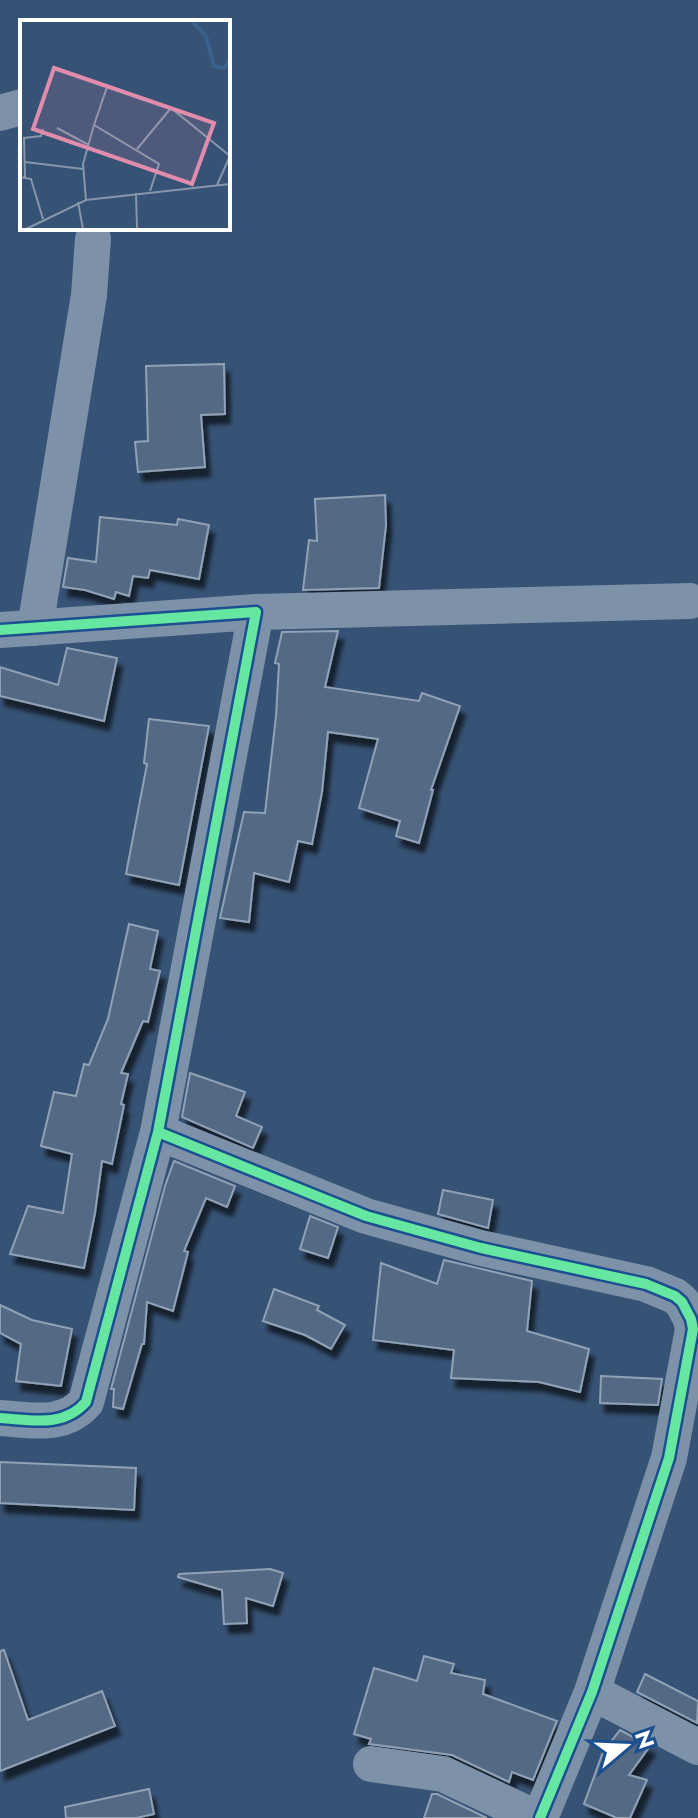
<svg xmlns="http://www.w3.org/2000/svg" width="698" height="1818" viewBox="0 0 698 1818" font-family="Jost,sans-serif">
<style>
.building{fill:#526984;stroke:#92a2b6;stroke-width:2;filter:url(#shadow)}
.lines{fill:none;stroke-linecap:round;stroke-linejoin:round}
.minor{stroke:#7d92a8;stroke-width:36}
.cycleway-casing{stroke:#1b4f8f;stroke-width:15}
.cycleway{stroke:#66e7a1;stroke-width:10}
.inset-river{fill:none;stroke:#3b618d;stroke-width:4}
.inset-road{fill:none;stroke:#8697ac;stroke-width:2}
.view{fill:#e08cad;fill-opacity:0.15;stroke:#e08cad;stroke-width:4}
.inset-edge{fill:none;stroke:#fff;stroke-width:4}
</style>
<defs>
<filter id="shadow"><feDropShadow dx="5" dy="9" stdDeviation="2" flood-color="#0009"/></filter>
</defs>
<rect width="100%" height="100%" fill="#365274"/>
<path class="building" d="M224,364L225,414L201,415L205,467L138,472L135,442L148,441L146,366Z
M385,495L386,525L379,588L303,590L309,540L317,541L315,499Z
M100,517L177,525L178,519L209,525L199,579L150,570L148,578L133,576L129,596L116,592L114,599L85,590L63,587L68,558L96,562Z
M338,631L325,687L419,701L422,693L460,706L431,790H433L419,843L396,836L400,821L359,808L378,739L328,732L322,792L312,844L298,841L289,882L254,873L249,922L220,918L244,812L265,813L276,716L279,664L275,663L282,632Z
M67,648L117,658L104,721L0,696V667L58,685Z
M149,719L209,726L179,885L126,874L147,764L144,763Z
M129,924L158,931L150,969L160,971L148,1022L143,1021L121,1073L128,1074L121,1104L124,1105L112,1164L102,1161L95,1213L84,1268L10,1254L28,1206L63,1213L72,1154L41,1146L54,1092L76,1096L84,1064L89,1065L108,1019Z
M190,1073L245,1092L236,1116L262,1127L253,1148L182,1117Z
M174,1161L235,1186L227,1207L206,1198L184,1251L188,1252L173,1311L147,1302L144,1344H142L123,1409L113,1407L114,1389H111L165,1186Z
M443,1190L493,1200L488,1228L438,1214Z
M310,1216L338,1227L328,1258L300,1249Z
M444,1260L532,1281L527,1331L589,1349L580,1392L539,1382L451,1378L454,1350L373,1340L381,1263L437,1284Z
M274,1289L319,1306L317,1310L345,1325L331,1349L305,1335L263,1321Z
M0,1305L32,1320L72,1329L61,1386L16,1381L21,1344L0,1333Z
M601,1376L662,1379L658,1405L600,1403Z
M0,1462L136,1468L134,1510L0,1503Z
M270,1569L283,1573L273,1606L246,1598L247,1623L224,1624L222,1590L178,1577L179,1574Z
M4,1650L28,1720L102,1691L115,1726L0,1771V1651Z
M424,1656L454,1664L451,1673L485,1680L483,1694L557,1721L533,1780L512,1772L509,1782L452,1755L369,1744L371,1739L354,1734L374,1668L417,1681Z
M645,1674L698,1701L697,1723L637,1692Z
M620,1730L650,1746L629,1775L647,1780L630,1818H617L584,1804L603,1752Z
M149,1789L154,1814L136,1818H66L65,1807Z
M432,1794H437L487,1818H424Z"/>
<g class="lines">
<path class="minor" d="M0,113L22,107
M256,612L690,601
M35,628L89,295L93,239
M0,630L256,612L158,1132L86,1402C63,1428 32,1420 0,1418
M158,1132L366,1216L481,1248L646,1284L675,1296L682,1302L691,1319L693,1329L669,1458L592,1692L540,1818
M592,1692L698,1747
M371,1764L443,1774L536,1818"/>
<g class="cycleway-casing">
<path id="cycleway" d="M0,630L256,612L158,1132L86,1402C63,1428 32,1420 0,1418
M158,1132L366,1216L481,1248L646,1284L675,1296L682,1302L691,1319L693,1329L669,1458L592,1692L540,1818"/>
</g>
<use href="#cycleway" class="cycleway"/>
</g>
<g transform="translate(20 20)">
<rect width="210" height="210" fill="#365274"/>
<path class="inset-river" d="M172,1L186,16L194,46L204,48L210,40"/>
<path class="inset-road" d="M74,105L87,67M37,108L69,125M117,129L151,88L210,136L197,165M5,142L63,149M0,157L11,159L23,199M5,157L4,118L21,116L23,109M116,173L117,209M66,180L63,144L74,105L139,144L130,171M58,182L63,209M6,209L66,180L210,164"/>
<path class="view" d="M34,48L194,103L172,164L13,109Z"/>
<rect width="210" height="210" class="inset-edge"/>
</g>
<g transform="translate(626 1746) rotate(71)" stroke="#1b4f8f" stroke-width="6" paint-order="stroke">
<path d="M0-6L14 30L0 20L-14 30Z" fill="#ffffff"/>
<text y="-12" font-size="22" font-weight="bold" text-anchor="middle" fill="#ffffff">N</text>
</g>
</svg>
